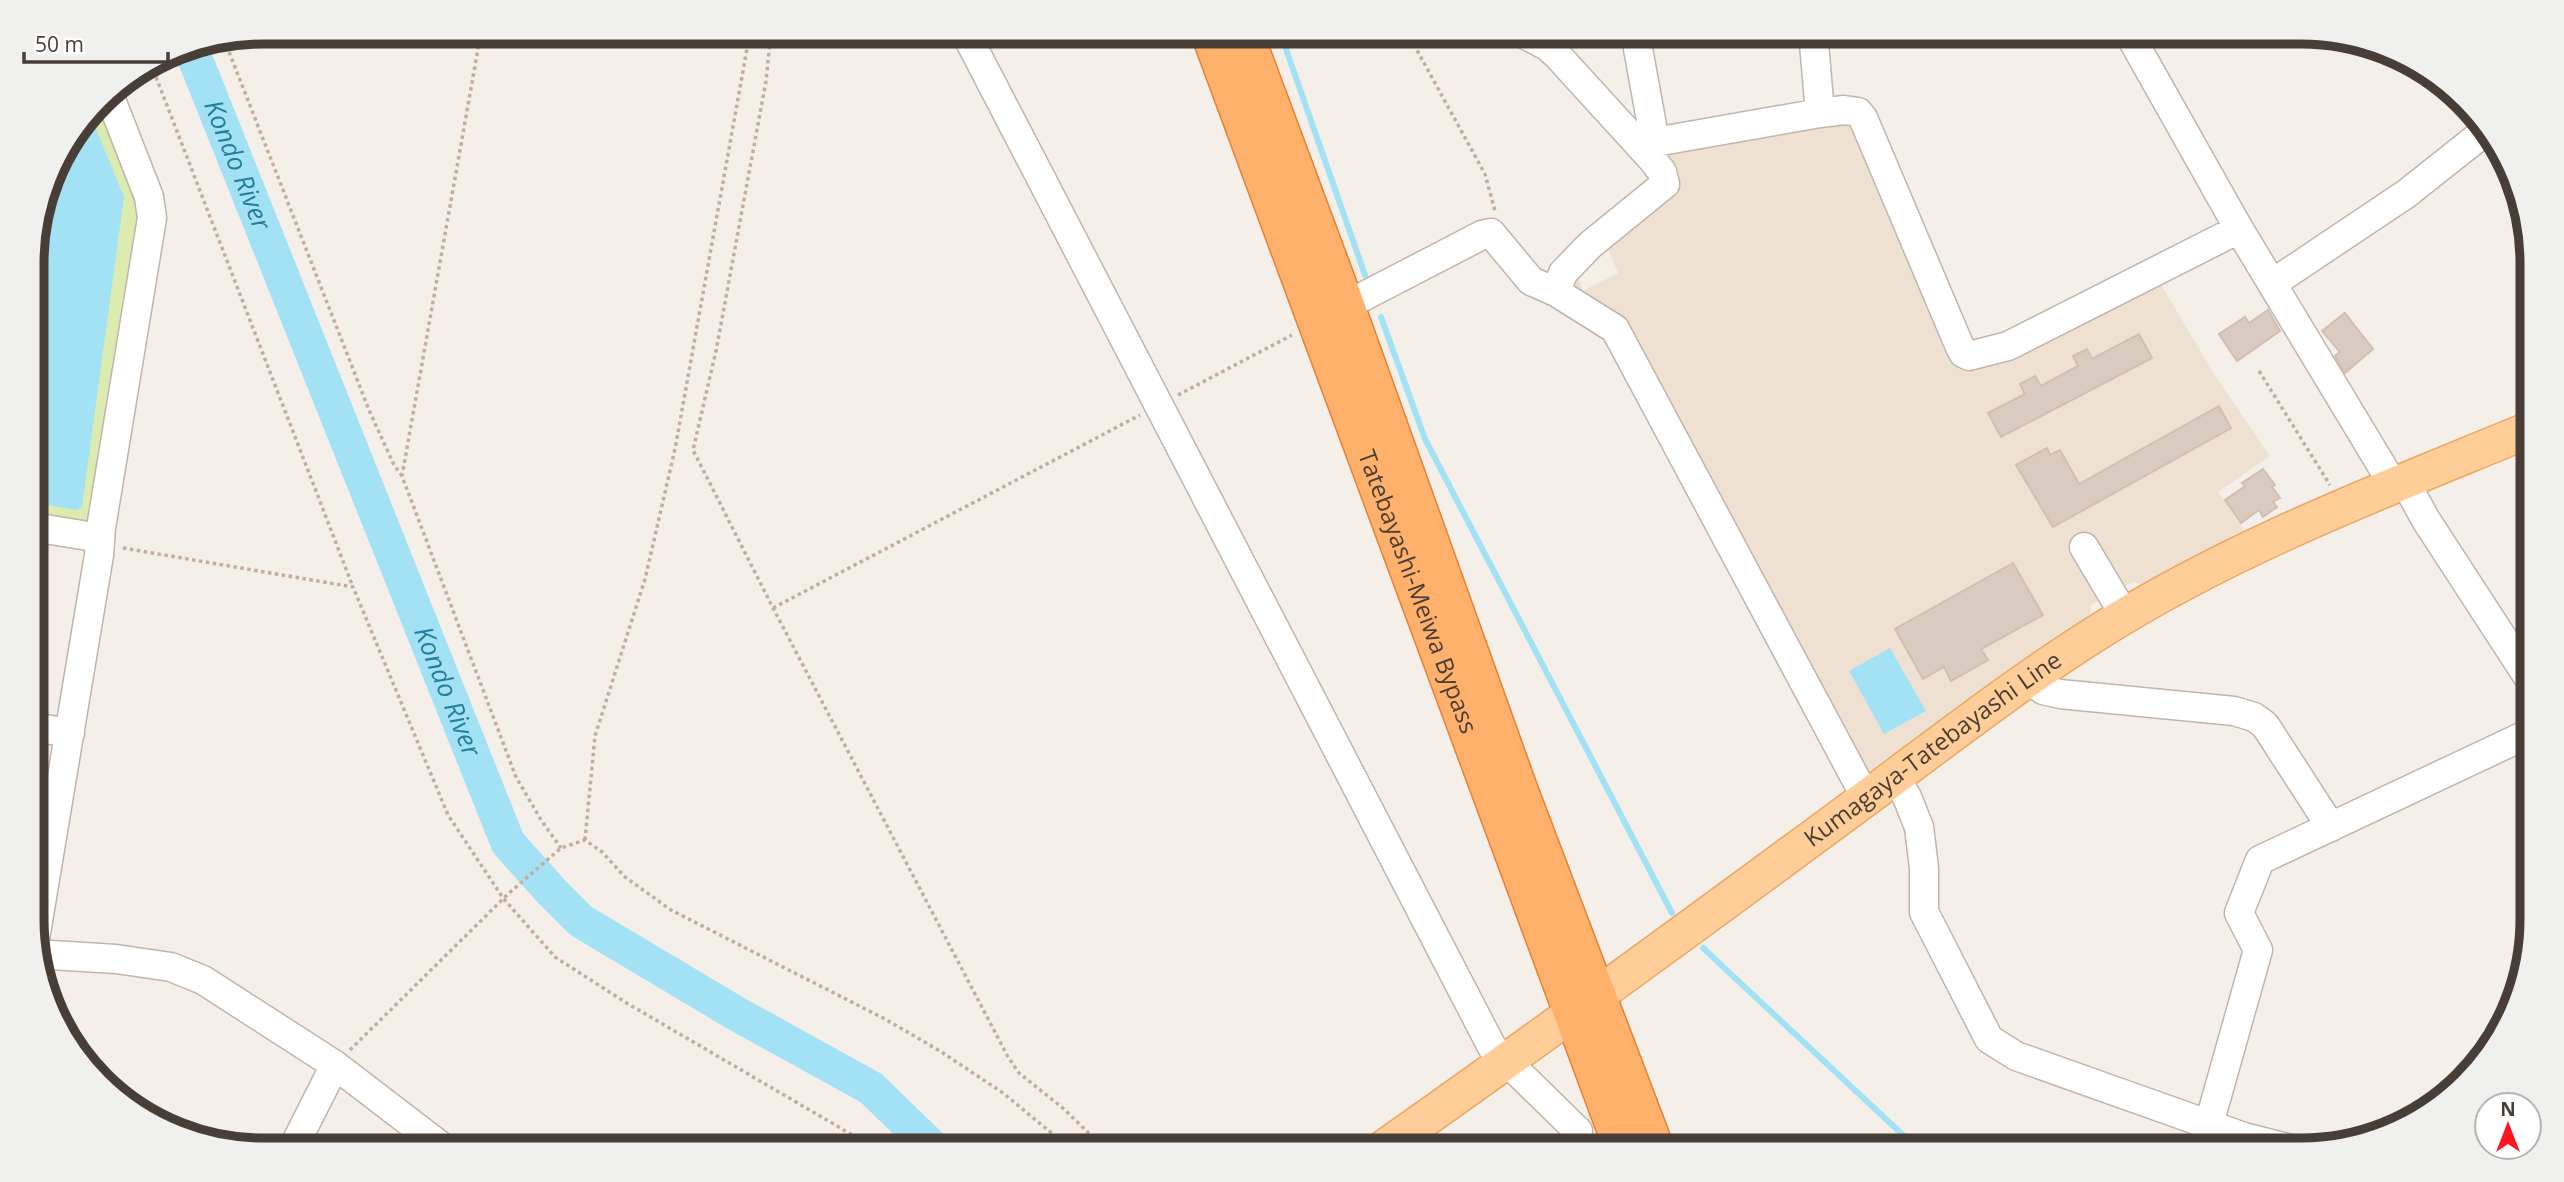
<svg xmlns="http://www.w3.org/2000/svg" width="2564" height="1182" viewBox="0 0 2564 1182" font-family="'Open Sans',sans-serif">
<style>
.education{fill:#efe1d2}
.green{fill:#dcebb0}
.water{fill:#a3e2f4}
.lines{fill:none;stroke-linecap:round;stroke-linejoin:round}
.stream{stroke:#a3e2f4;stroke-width:6}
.river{stroke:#a3e2f4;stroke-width:35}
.building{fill:#dacbc1;stroke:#d2bfb0;stroke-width:2}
.minor-casing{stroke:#c1b5ab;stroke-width:31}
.major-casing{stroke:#e9a763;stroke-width:38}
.highway-casing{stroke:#e48133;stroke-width:41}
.path{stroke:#c4ad9b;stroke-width:3.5;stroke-dasharray:3.5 3.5;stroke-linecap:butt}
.minor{stroke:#fff;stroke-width:28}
.major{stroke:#ffce98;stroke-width:35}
.highway{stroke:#ffb06a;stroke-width:38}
.labels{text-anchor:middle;stroke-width:7;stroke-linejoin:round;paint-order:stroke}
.street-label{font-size:24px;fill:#493e37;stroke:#fff}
.water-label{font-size:26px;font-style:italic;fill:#257f99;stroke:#fff}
.rim{fill:none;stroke:#493e37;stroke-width:9}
</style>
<rect width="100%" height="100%" fill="#f5efe9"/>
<path class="education" d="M1850,116L1960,364L2157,278L2214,374L2270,456L2218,492L2246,533L2148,586L2133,582L2091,605L2089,622L1870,777L1627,330L1565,280L1575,269L1583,291L1618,273L1605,242L1672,181L1664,150Z"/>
<path class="green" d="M104,97L146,203L96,522L86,528L33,519L32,247L55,161Z"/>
<path class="water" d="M87,119H92L124,197L82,507L76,510L33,502L32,247L55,161Z
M1890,648L1926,711L1884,734L1849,671Z"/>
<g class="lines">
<path class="stream" d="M1280,32L1365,275
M1381,317L1425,439L1672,913
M1703,948L1919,1150"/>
<path class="river" id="s1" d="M190,46L508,843L552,892L581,921L737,1014L871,1088L935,1150"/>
</g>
<path class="building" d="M2268,310L2280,331L2237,361L2219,334L2245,317L2249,323Z
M2345,313L2373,349L2345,373L2335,356L2340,352L2322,331Z
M2139,334L2152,358L2001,437L1988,413L2025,394L2020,384L2035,376L2041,386L2078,366L2073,356L2087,349L2092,359Z
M2219,406L2231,428L2053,527L2016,465L2047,448L2050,455L2060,450L2079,484Z
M2263,469L2275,485L2272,487L2280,498L2273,502L2277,507L2263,517L2259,510L2241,523L2225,500L2245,486L2242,483Z
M2013,563L2043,615L1981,649L1988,660L1951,681L1944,667L1923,679L1895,629Z"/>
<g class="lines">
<g class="minor-casing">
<path id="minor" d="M965,32L1492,1047L1578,1131
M1520,32L1547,46L1558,56L1652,159L1662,172L1665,184L1590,245L1563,273L1556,292
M1635,32L1655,142L1652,159
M1788,32H1791
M1813,32L1820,113
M2128,32L2239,229L2394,486
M1655,142L1820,113L1844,110L1858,112L1863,118L1960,347L1963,353L1969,356L2008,346L2239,229
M2273,283L2406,194L2488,129
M1345,306L1482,235L1491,233L1531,281L1556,292L1615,329L1857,781L1868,797
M2405,482L2426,520L2532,683
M33,527L100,538
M2084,547L2125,616
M2028,679L2043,690L2060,694L2234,711L2254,717L2265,725L2331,827
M33,727L70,733
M1895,777L1907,797L1919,827L1924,868V912L1989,1039L2016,1056L2244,1137L2295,1150
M34,945L99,555L101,528L152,218L149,197L108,92
M35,954L116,959L171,967L203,980L335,1065L446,1150
M2209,1124L2258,950L2239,913L2260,860L2532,732
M292,1150L335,1065"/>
</g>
<g class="major-casing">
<g id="major">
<path id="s2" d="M1381,1150C1536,1041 1689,929 1842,816C1928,753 2012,686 2103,629C2237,545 2386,489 2531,429"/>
</g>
</g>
<g class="highway-casing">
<g id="highway">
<path id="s3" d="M1210,32L1624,1150"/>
<path d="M1243,32L1345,306L1519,792L1655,1150"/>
</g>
</g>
<path class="path" d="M481,32L402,476L516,777L541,820L561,848
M771,32L766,81L716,351L693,450L773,608L1008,1057L1019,1073L1064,1109L1106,1150
M1407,32L1485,174L1495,211
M224,39L369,410L394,465L402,476
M151,64L353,587
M2259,371L2330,485
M1178,395L1292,335
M123,548L353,587L448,815L503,898L555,957L625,1002L878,1150
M773,608L1140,415
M585,840L595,736L645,579L675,449L750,32
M350,1050L508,894L561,848L585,840L602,852L625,877L671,910L885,1019L940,1051L1003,1093L1072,1150"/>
<use href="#minor" class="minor"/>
<use href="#major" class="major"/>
<use href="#highway" class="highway"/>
</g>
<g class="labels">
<g class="street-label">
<text dy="8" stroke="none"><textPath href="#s3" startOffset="597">Tatebayashi-Meiwa Bypass</textPath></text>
<text dy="8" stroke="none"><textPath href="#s2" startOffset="682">Kumagaya-Tatebayashi Line</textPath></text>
</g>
<g class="water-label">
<text dy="9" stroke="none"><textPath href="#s1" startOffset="128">Kondo River</textPath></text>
<text dy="9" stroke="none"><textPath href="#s1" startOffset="695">Kondo River</textPath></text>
</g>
</g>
<path d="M0 0H2564V1182H0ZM263 44H2301A219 219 0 0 1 2520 263V919A219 219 0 0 1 2301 1138H263A219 219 0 0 1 44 919V263A219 219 0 0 1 263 44Z" fill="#f0f0ef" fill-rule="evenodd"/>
<path class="rim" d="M263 44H2301A219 219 0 0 1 2520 263V919A219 219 0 0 1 2301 1138H263A219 219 0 0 1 44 919V263A219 219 0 0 1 263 44Z"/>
<g transform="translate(2508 1126)"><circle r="33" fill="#ffffff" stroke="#b6b2af" stroke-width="2"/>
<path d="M0-5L12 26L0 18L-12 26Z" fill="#ff1620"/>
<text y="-10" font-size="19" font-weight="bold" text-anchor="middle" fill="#493e37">N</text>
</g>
<path d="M24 52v10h144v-10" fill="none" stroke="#493e37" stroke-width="3.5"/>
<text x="35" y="52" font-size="21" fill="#493e37" stroke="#ffffff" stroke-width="5" paint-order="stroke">50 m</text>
</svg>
